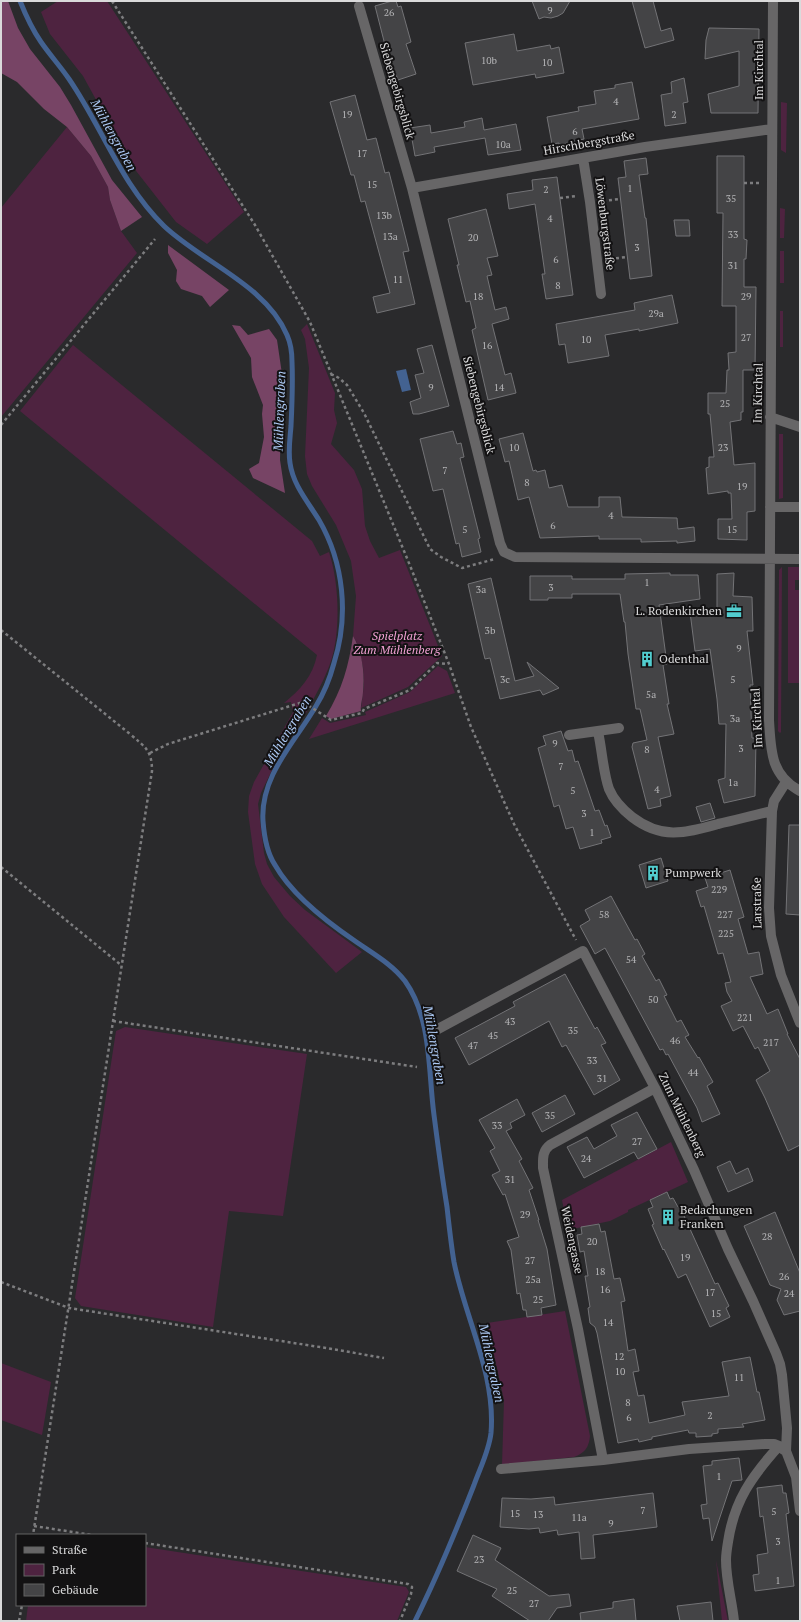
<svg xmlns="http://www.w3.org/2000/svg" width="801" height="1622" viewBox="0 0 801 1622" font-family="'PT Serif',serif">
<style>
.green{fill:#4e2340}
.forest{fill:#774465}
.water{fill:#436291}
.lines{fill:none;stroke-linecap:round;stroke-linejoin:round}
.stream{stroke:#436291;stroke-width:5}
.building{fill:#444446;stroke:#737376}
.path{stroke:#7d7d7f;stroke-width:2.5;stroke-dasharray:3 3;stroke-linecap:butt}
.minor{stroke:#676667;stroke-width:10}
.labels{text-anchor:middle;stroke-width:4;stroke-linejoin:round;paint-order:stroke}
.number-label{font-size:10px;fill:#b4b4b6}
.street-label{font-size:12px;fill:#dadadb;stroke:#131213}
.poi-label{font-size:12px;fill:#dadadb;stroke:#131213;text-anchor:start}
.park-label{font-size:12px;font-style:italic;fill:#f2a1d4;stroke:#131213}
.water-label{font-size:13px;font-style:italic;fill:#adcaf5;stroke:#131213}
</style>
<rect width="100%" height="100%" fill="#2a2a2c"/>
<path class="green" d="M58,1H107L244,212L207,244L176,222L133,167L83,76L50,34L41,12Z
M781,102L787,103L786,153L781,150Z
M67,127L91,156L108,187L110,200L121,231L137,253L1,417V208Z
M780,208L785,209L784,238H780Z
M780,251H784V283H780Z
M780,311H783V347H780Z
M307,324L335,393L334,410L337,423L331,444L354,470L362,489L365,526L370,541L379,558L400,550L442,656L408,687L361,708L364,685L363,667L358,645L353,636L356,596L351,561L336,525L312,486L307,474L305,456L309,368L305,339L301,330Z
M73,345L312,541L320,556L329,552C339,582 341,630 331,661C325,679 315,696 306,713L301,717L295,730L283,747L261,793L258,804L264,853L267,864L274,877L290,896L305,910L362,952L336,973L284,917L262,884L255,864L248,812L249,796L254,782L293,712L291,702L284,703C300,690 313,676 317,655L20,411Z
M779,434H783V498L779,499Z
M782,567L781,732L780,733L778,731L779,570Z
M788,567H800V580H795V590H800V683H788Z
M438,666L447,671L455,693L309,739L322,718L330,723L366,715L365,712L410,692Z
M125,1027L307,1054L283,1216L229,1211L213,1327L81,1306L75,1298L116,1031Z
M671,1142L688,1182L628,1210V1212L610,1221L568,1230L562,1200Z
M565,1311L590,1436C589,1447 585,1453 574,1457L502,1465L504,1400L487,1323Z
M1,1363L51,1382L42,1435L1,1420Z
M145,1547L406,1587L409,1592L397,1621H26L28,1605H145Z
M716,1560L728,1621H722Z"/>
<path class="forest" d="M1,1H8L18,28L30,49L60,87L71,105L112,180L142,217L121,231L110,200L108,187L91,156L67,127L44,109L17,82L1,73Z
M168,245L229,290L210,307L202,296L181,289L176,281L177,270L168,253Z
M232,325L240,326L248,335L269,329L277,340L282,374L280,460L285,493L253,478L249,469L259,463L264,437L262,414L263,405L252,377L251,358Z
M353,636C362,651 365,673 363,692C363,698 360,705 361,711L331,719L326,716C342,690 349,665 353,636Z"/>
<path class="water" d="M406,369L411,390L402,392L396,371Z"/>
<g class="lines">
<path class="stream" d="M20,1C26,16 32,29 41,42C50,55 60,66 69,79C102,127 121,184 164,226C202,262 266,285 287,335C291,344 292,352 292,362C293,384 292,405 291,426C290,439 288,451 290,463C293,485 308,502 319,520C344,563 349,616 334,663C330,678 324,693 316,706C295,742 260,776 263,821C264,835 267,853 275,865C292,895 327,922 355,941C372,953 392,964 405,981C432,1019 428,1071 434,1115C438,1146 442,1176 447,1207C449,1225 451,1244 454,1262C465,1318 496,1374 491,1433C489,1451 480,1468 474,1485C456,1531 437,1577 415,1621"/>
</g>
<path class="building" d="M392,1H396L398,7L401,6L411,42L406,44L416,74L398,80L385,45L375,6Z
M532,1H570L563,13L558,16L551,18L544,17L539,19Z
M632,1H653L661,31L671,28L674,40L645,48Z
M709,28L759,29L758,113H711L708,94L739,86V51L705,59L706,40Z
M514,34L517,51L550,45L551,49L559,47L564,73L536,78L535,74L473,85L465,43Z
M684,78L688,102L683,103L686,123L665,126L661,95L672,93L671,82Z
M632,82L639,119L582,129L584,139L559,145V143L552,144L547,117L579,111L578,107L596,104L594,91L615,88V85Z
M355,95L367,140L376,138L385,173L389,172L409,251L403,252L415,304L377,313L373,297L390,293L365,201L361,202L354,175H351L330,102Z
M482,118L484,130L516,124L521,150L488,155L485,138L434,147L435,152L415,156L410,128L430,125L431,133L465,127L464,122Z
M717,156H744V239L747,240L746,259H744V287H756L755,370H743V412H741V420L730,422L734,465L755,463V511L747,512V540L718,539V519H732L731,493H728V491L708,494L706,468L709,467V457H714L710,414H708V393H726L727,370H729L728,353L736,352V306H722L723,213H717Z
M646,158L648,174L639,175L645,218H646L652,276L630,279L618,178L626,177L624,161Z
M557,177L573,295L546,299L542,274H545L535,204L509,209L507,194L533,190L532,180Z
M486,209L498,256L487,258L492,275L487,276L495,310L506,307L509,319L492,324L505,375L511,373L516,393L488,400L472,330L476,328L470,301L466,302L457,265H459L448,219Z
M674,220H689L690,236H676Z
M672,295L678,323L639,331V329L605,335L609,356L568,363L565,344L559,345L556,324L635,310L634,303Z
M432,345L449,406L419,414H413L410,402L421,398L415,375L424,373L417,349Z
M453,431L457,444L461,443L464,457L460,458L480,538L478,539L481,552L462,557L459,543L456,544L443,489L433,491L420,439Z
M523,433L533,471L536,470L537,472L545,470L549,488L562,485L568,507H599V497H620L622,517L677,518L678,529L694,527L695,541L677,543V541L641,542V539H599V536L540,538L529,497L518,500L509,461L505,462L499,439Z
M670,573V575H698L700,599L659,605L667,664L663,665L669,704H667L674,734L658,737L671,796L660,799L661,806L648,809L632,747L633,743L647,740L640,709H636L628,654L625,622H624L620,594H572V598H548V600H530V576H572V579H625V574Z
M734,573L733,596L752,597L753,631H747L753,685H750L752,738H756L755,796L724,803L718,780L725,778L726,724H719L717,699L710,649L695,651L690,612L717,611V574Z
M491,578L515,681L534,676L527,662L559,688L543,695L540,690L500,699L490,658L485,659L483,651L468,584Z
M561,731L568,751L572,750L575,762L578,761L595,811L599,810L605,826L607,825L611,837L601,840L602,843L580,849L573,827L566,829L559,805L554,807L538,748L546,745L543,736Z
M710,803L715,818L701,822L696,807Z
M789,825H800V915L786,914Z
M661,858L668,881L646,888L639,865Z
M730,870L744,917L738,919L748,954L759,952L763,974L750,977L767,1014L778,1009L788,1034H787L800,1059V1145L788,1151L765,1098L756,1080L770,1071L758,1047L755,1049L743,1026L733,1031L721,1006L732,1001L727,992L725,983L731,982L723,953L718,954L704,906L701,907L696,891L708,887L705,878Z
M611,896L635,940L637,939L645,954L642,956L656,981L659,979L667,995L664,996L677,1022L681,1020L689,1035L685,1037L698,1058L699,1057L713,1082L707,1086L720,1114L702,1122L697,1108L668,1054L666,1055L663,1049L660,1050L605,948L595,954L580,926L590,920L585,910Z
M565,974L595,1029L597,1027L606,1043L601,1045L620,1080L594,1095L566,1045L562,1047L549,1021L469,1065L455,1038L515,1006L513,1002Z
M565,1095L575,1114L542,1132L532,1113Z
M517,1099L525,1115L510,1123L512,1128L506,1131L522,1159L519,1161L533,1188L529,1190L539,1220H538L547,1249L556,1305L541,1308L542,1315L527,1317L526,1310H523L520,1293L517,1294L511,1250L507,1241L519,1237L505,1194L503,1195L492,1175L500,1171L490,1151L495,1148L479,1120Z
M637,1112L657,1149L638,1159L634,1152L584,1178L567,1147L587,1137L594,1149L617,1136L611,1125Z
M730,1161L736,1174L748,1168L753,1181L728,1192L717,1167Z
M667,1192L670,1199L673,1198L678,1207H680L715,1284L718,1283L729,1306L726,1308L730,1317L710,1327L686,1274L678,1278L664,1249L663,1250L652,1225L654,1224L648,1209L653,1207L650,1200Z
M775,1212L800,1273V1311L784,1315L777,1300L781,1289L770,1285L744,1226Z
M599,1224L601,1232L605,1231L614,1279L620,1278L625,1301L621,1302L628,1351L635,1349L639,1371L633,1372L638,1396L644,1395L649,1423L685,1415L682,1402L729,1396L722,1362L750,1357L757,1392H759L765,1420L742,1424L744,1427L718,1429V1433L712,1434V1436L696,1437V1433H689L688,1430L652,1437V1439L639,1442L638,1439L618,1443L597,1333L595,1327L590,1323L588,1308L590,1307L585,1276H588L584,1251L580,1252L577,1235L582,1234L581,1227Z
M739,1458L742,1480L732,1481L712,1541L709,1518L703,1519L701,1505L707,1504L703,1466L712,1465V1461Z
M782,1485L783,1493H786L788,1506L789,1513L786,1514L794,1586L755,1591L753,1575L759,1574L757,1555L768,1553L763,1516L760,1517L757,1488Z
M653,1493L657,1527L593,1535L595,1558L581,1559L579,1532L558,1535L557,1530L540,1533L539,1528L529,1529L500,1527L502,1498L531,1499L554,1497L555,1505Z
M473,1535L501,1548L495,1560L549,1596L569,1594L571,1606L557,1608L548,1621H530L492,1596L497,1589L457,1571Z
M634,1599L636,1621H581L580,1613L613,1608V1602Z
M711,1602L713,1621H680L677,1606Z"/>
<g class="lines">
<path class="path" d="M112,1L255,225L310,322L411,568L449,664L471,727L514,824L576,940
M744,183H760
M560,198L577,196
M603,201L620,199
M610,259L627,257
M331,374L339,378L347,385L364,413L430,549L441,557L462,568L495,559
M1,425L155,239
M1,630L130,734C145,747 152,750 152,771L33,1535
M150,753L168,744L303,702L331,720L362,713L364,709L410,690L437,663L448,664
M1,867L121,965
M113,1021L417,1067
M1,1282L69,1308L326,1348L384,1358
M34,1526L92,1535
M145,1543L408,1584L412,1587L411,1594L400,1621
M19,1621L22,1605"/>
<path class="minor" d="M773,1L769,720C771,750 770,775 800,791
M359,6L412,188L500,543L504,552L515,557L800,559
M583,158L590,202L601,294
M412,188L645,147L772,129
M770,417L800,427
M770,507H800
M598,732C602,749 603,772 609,789C614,801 622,809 632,817C662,840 685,833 718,824C736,820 754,815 772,811
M569,735L619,728
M786,782L774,801L772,811L769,908L771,936L781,975L800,1023
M438,1029L583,951L655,1088L694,1170L728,1249L753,1301L776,1353L780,1364L782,1375L787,1428L786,1451L796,1477L800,1511
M603,1460L578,1329L543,1168C543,1159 542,1151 550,1145L655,1088
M501,1469L603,1460L689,1449L765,1444H774L779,1446
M734,1621C732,1601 726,1581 726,1560C726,1554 727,1548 728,1542C734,1501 752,1476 779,1446L784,1450"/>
</g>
<defs>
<g id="office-bare" transform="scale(1.2)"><path d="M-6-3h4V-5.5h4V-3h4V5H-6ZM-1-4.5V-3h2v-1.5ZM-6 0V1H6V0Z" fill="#52cdcf" stroke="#131213" stroke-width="2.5" paint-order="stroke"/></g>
<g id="building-bare" transform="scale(1.2)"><path d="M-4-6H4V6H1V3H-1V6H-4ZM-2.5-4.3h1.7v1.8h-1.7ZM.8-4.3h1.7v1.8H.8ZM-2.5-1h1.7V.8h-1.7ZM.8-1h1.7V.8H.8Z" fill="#52cdcf" stroke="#131213" stroke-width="2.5" paint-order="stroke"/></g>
</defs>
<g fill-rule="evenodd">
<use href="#office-bare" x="734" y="611"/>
<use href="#building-bare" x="647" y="659"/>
<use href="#building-bare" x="653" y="873"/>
<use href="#building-bare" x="668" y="1217"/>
</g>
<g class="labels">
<g class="number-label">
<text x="550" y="14">9</text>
<text x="389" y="16">26</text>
<text x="489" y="64">10b</text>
<text x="547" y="66">10</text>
<text x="616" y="105">4</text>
<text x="347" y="118">19</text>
<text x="674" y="118">2</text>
<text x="575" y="135">6</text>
<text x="503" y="148">10a</text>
<text x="362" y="157">17</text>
<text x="372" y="188">15</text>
<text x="630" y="192">1</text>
<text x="546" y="193">2</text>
<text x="731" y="202">35</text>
<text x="384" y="219">13b</text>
<text x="550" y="222">4</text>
<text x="733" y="238">33</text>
<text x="390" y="240">13a</text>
<text x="473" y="241">20</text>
<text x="637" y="251">3</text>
<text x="556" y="263">6</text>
<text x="733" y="269">31</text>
<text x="398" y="283">11</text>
<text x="558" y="289">8</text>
<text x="478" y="300">18</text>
<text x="746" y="300">29</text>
<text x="656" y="317">29a</text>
<text x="746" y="341">27</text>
<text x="586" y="343">10</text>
<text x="487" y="349">16</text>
<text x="431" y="391">9</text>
<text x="499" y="391">14</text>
<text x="725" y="407">25</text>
<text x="514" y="451">10</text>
<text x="723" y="451">23</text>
<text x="445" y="474">7</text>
<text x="527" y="486">8</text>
<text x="742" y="490">19</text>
<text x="611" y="519">4</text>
<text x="553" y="529">6</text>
<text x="465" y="533">5</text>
<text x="732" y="533">15</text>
<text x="647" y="586">1</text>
<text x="551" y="591">3</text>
<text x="481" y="593">3a</text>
<text x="490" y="634">3b</text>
<text x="739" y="652">9</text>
<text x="505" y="683">3c</text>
<text x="733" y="683">5</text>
<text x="651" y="698">5a</text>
<text x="735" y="722">3a</text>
<text x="555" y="747">9</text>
<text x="741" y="752">3</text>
<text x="647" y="753">8</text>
<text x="561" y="770">7</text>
<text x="733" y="786">1a</text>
<text x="657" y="793">4</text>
<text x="573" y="794">5</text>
<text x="584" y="817">3</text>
<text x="592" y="836">1</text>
<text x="719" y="893">229</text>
<text x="604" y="918">58</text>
<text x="725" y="918">227</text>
<text x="726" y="937">225</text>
<text x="631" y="963">54</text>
<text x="653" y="1003">50</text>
<text x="745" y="1021">221</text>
<text x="510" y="1025">43</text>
<text x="573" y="1034">35</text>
<text x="493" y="1039">45</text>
<text x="675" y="1044">46</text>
<text x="771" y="1046">217</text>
<text x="473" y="1049">47</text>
<text x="592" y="1064">33</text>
<text x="693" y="1076">44</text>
<text x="602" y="1082">31</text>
<text x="550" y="1119">35</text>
<text x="497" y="1129">33</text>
<text x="637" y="1145">27</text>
<text x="586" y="1162">24</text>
<text x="510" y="1183">31</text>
<text x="525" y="1218">29</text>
<text x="767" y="1240">28</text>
<text x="592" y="1245">20</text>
<text x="685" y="1261">19</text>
<text x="530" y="1264">27</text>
<text x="600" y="1275">18</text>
<text x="784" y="1280">26</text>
<text x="533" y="1283">25a</text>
<text x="605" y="1293">16</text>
<text x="710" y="1296">17</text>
<text x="789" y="1297">24</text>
<text x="538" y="1303">25</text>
<text x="716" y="1317">15</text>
<text x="608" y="1326">14</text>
<text x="619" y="1360">12</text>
<text x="620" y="1375">10</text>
<text x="739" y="1381">11</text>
<text x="628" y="1406">8</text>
<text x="710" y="1419">2</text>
<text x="629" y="1421">6</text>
<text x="719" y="1480">1</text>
<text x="643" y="1514">7</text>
<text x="774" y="1515">5</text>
<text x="515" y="1517">15</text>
<text x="538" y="1518">13</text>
<text x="579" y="1521">11a</text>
<text x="611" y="1527">9</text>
<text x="778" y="1545">3</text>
<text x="479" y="1563">23</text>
<text x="778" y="1584">1</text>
<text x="512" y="1594">25</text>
<text x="534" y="1607">27</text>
</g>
<g class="street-label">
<text transform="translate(759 70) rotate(-90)" y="4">Im Kirchtal</text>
<text transform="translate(397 91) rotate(74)" y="4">Siebengebirgsblick</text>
<text transform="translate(589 143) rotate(-10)" y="4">Hirschbergstraße</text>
<text transform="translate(605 224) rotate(83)" y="4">Löwenburgstraße</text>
<text transform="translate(758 393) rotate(-89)" y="4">Im Kirchtal</text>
<text transform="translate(479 405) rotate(76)" y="4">Siebengebirgsblick</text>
<text transform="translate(757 718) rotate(-93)" y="4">Im Kirchtal</text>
<text transform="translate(757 903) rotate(-91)" y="4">Larstraße</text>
<text transform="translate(682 1115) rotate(64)" y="4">Zum Mühlenberg</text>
<text transform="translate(572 1240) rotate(78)" y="4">Weidengasse</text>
</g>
<g class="poi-label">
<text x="722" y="615" text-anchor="end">L. Rodenkirchen</text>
<text x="659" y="663">Odenthal</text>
<text x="665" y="877">Pumpwerk</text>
<text x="680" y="1214">Bedachungen<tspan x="680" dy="14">Franken</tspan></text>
</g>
<g class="park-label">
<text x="397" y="640">Spielplatz<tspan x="397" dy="14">Zum Mühlenberg</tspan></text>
</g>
<g class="water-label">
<text transform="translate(114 135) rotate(61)" y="5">Mühlengraben</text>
<text transform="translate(279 411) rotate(-88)" y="5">Mühlengraben</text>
<text transform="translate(287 731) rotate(-59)" y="5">Mühlengraben</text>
<text transform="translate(435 1045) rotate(80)" y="5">Mühlengraben</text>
<text transform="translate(492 1363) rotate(78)" y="5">Mühlengraben</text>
</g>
</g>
<rect width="801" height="1622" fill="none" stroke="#dadadb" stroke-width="4"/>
<rect x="16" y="1534" width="130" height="72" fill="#131213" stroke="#636263"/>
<rect x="24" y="1547" width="20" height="6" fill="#676667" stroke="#636263"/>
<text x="52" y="1554" font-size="12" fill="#dadadb">Straße</text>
<rect x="24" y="1564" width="20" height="12" fill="#4e2340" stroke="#636263"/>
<text x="52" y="1574" font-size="12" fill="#dadadb">Park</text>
<rect x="24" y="1584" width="20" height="12" fill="#444446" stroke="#636263"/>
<text x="52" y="1594" font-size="12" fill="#dadadb">Gebäude</text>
</svg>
